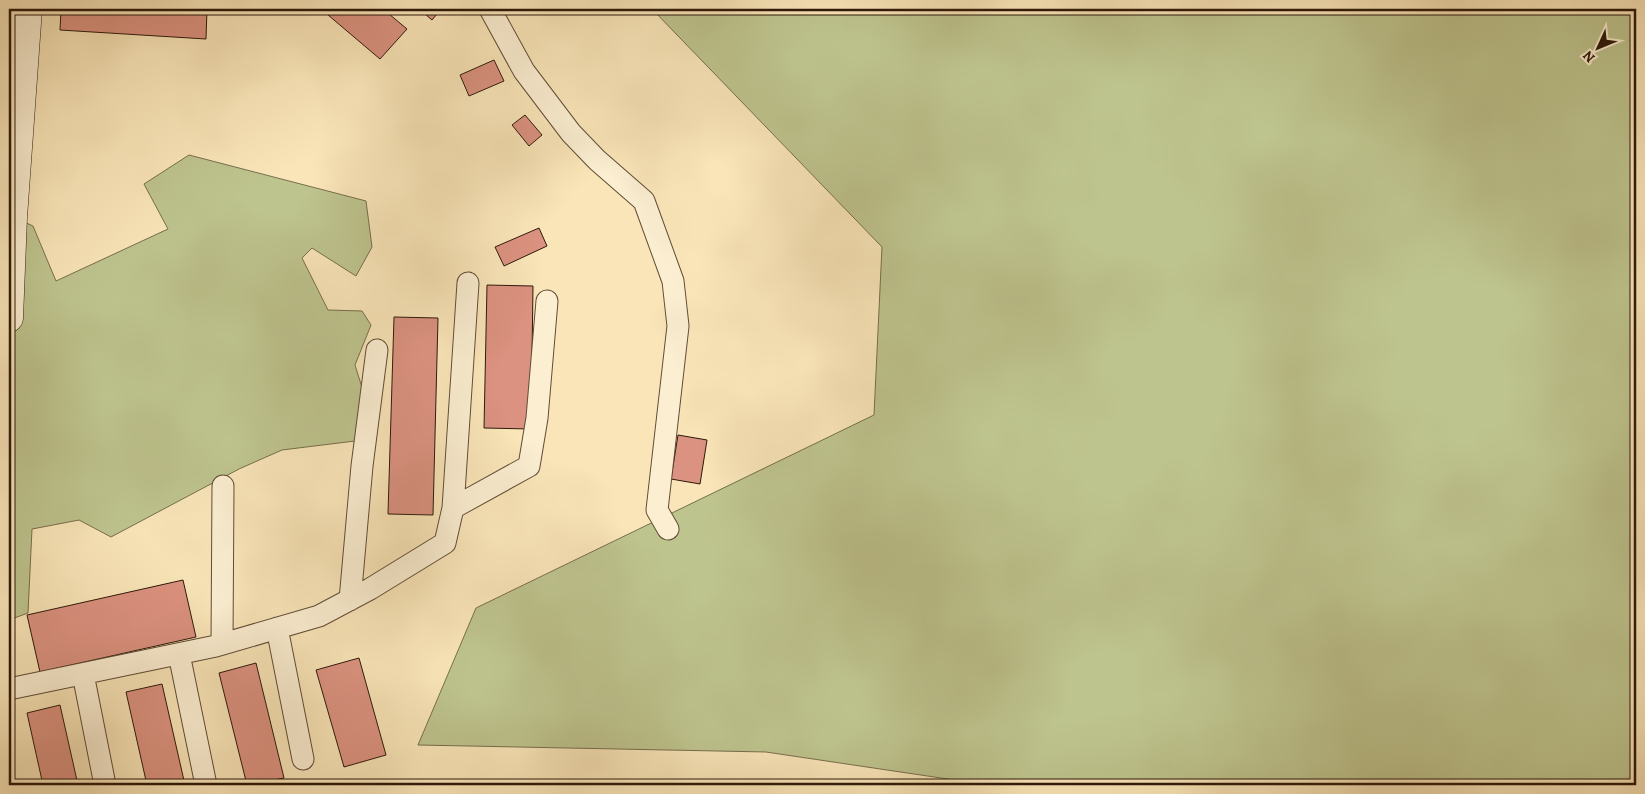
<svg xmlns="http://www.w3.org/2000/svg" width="1645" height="794" viewBox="0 0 1645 794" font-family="Alegreya,serif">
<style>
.green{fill:#bec48e;stroke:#766e4c}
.building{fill:#db9280;stroke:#2d190a}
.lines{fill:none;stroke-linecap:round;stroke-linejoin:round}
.minor-casing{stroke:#604c36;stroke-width:23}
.secondary-casing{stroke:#2d190a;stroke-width:29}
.minor{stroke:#fbeed1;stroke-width:21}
.secondary{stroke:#fbeed1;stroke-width:28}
</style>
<rect width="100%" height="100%" fill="#f9e5b8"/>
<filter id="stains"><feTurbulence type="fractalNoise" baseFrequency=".004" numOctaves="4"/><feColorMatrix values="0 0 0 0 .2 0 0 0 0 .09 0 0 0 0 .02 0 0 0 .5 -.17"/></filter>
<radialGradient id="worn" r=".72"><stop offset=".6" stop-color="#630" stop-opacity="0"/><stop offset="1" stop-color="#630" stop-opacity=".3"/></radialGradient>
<path class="green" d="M652,9H1636V785H988L766,752L418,745L476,608L874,415L882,247Z
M189,155L366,201L372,247L356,276L312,248L302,258L328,310L362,311L371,325L355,365L371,416L363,440L282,450L239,469L111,537L79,520L32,529L28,613L9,620V318L13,217L33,226L56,281L168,229L144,184Z"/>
<path class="building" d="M61,9H207L206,39L60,30Z
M321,9H383L407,29L380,59Z
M419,9H441L432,20Z
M494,60L504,81L469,96L460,75Z
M525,115L542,135L529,146L512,125Z
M539,228L547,246L504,266L495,247Z
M487,285L533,286L531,429L484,428Z
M394,317L438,318L433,515L388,514Z
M678,435L707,440L700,484L671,479Z
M183,580L196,637L40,672L27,615Z
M359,658L386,755L344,767L316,670Z
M256,663L284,778L247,785L219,673Z
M162,684L185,785H147L126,692Z
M60,705L78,785H43L27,713Z"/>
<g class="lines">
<g class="minor-casing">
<path id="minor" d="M490,9L524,71L571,133L597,160L644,201L673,281L678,326L657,510L668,529
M453,508L468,283
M350,600L362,466L377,350
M277,628L303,759
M222,644L223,486
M179,654L206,785
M83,674L105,785
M9,689L216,646L319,616L370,589L445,543L453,508L529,466L537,418L547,301"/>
</g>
<g class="secondary-casing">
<path id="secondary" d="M9,318L13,217L28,9"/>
</g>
<use href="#minor" class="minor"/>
<use href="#secondary" class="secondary"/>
</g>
<rect width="1645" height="794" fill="none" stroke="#f9e5b8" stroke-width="30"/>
<rect x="10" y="10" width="1625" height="774" fill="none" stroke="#2d190a" stroke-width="2.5"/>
<rect x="15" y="15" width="1615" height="764" fill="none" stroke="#2d190a"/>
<g transform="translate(1598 48) rotate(226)" stroke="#fbeed1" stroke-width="4" paint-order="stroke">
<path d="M0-4L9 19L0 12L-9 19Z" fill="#2d190a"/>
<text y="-8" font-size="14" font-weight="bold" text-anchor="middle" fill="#2d190a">N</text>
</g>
<rect width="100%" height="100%" filter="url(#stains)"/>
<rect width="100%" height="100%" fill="url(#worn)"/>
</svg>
